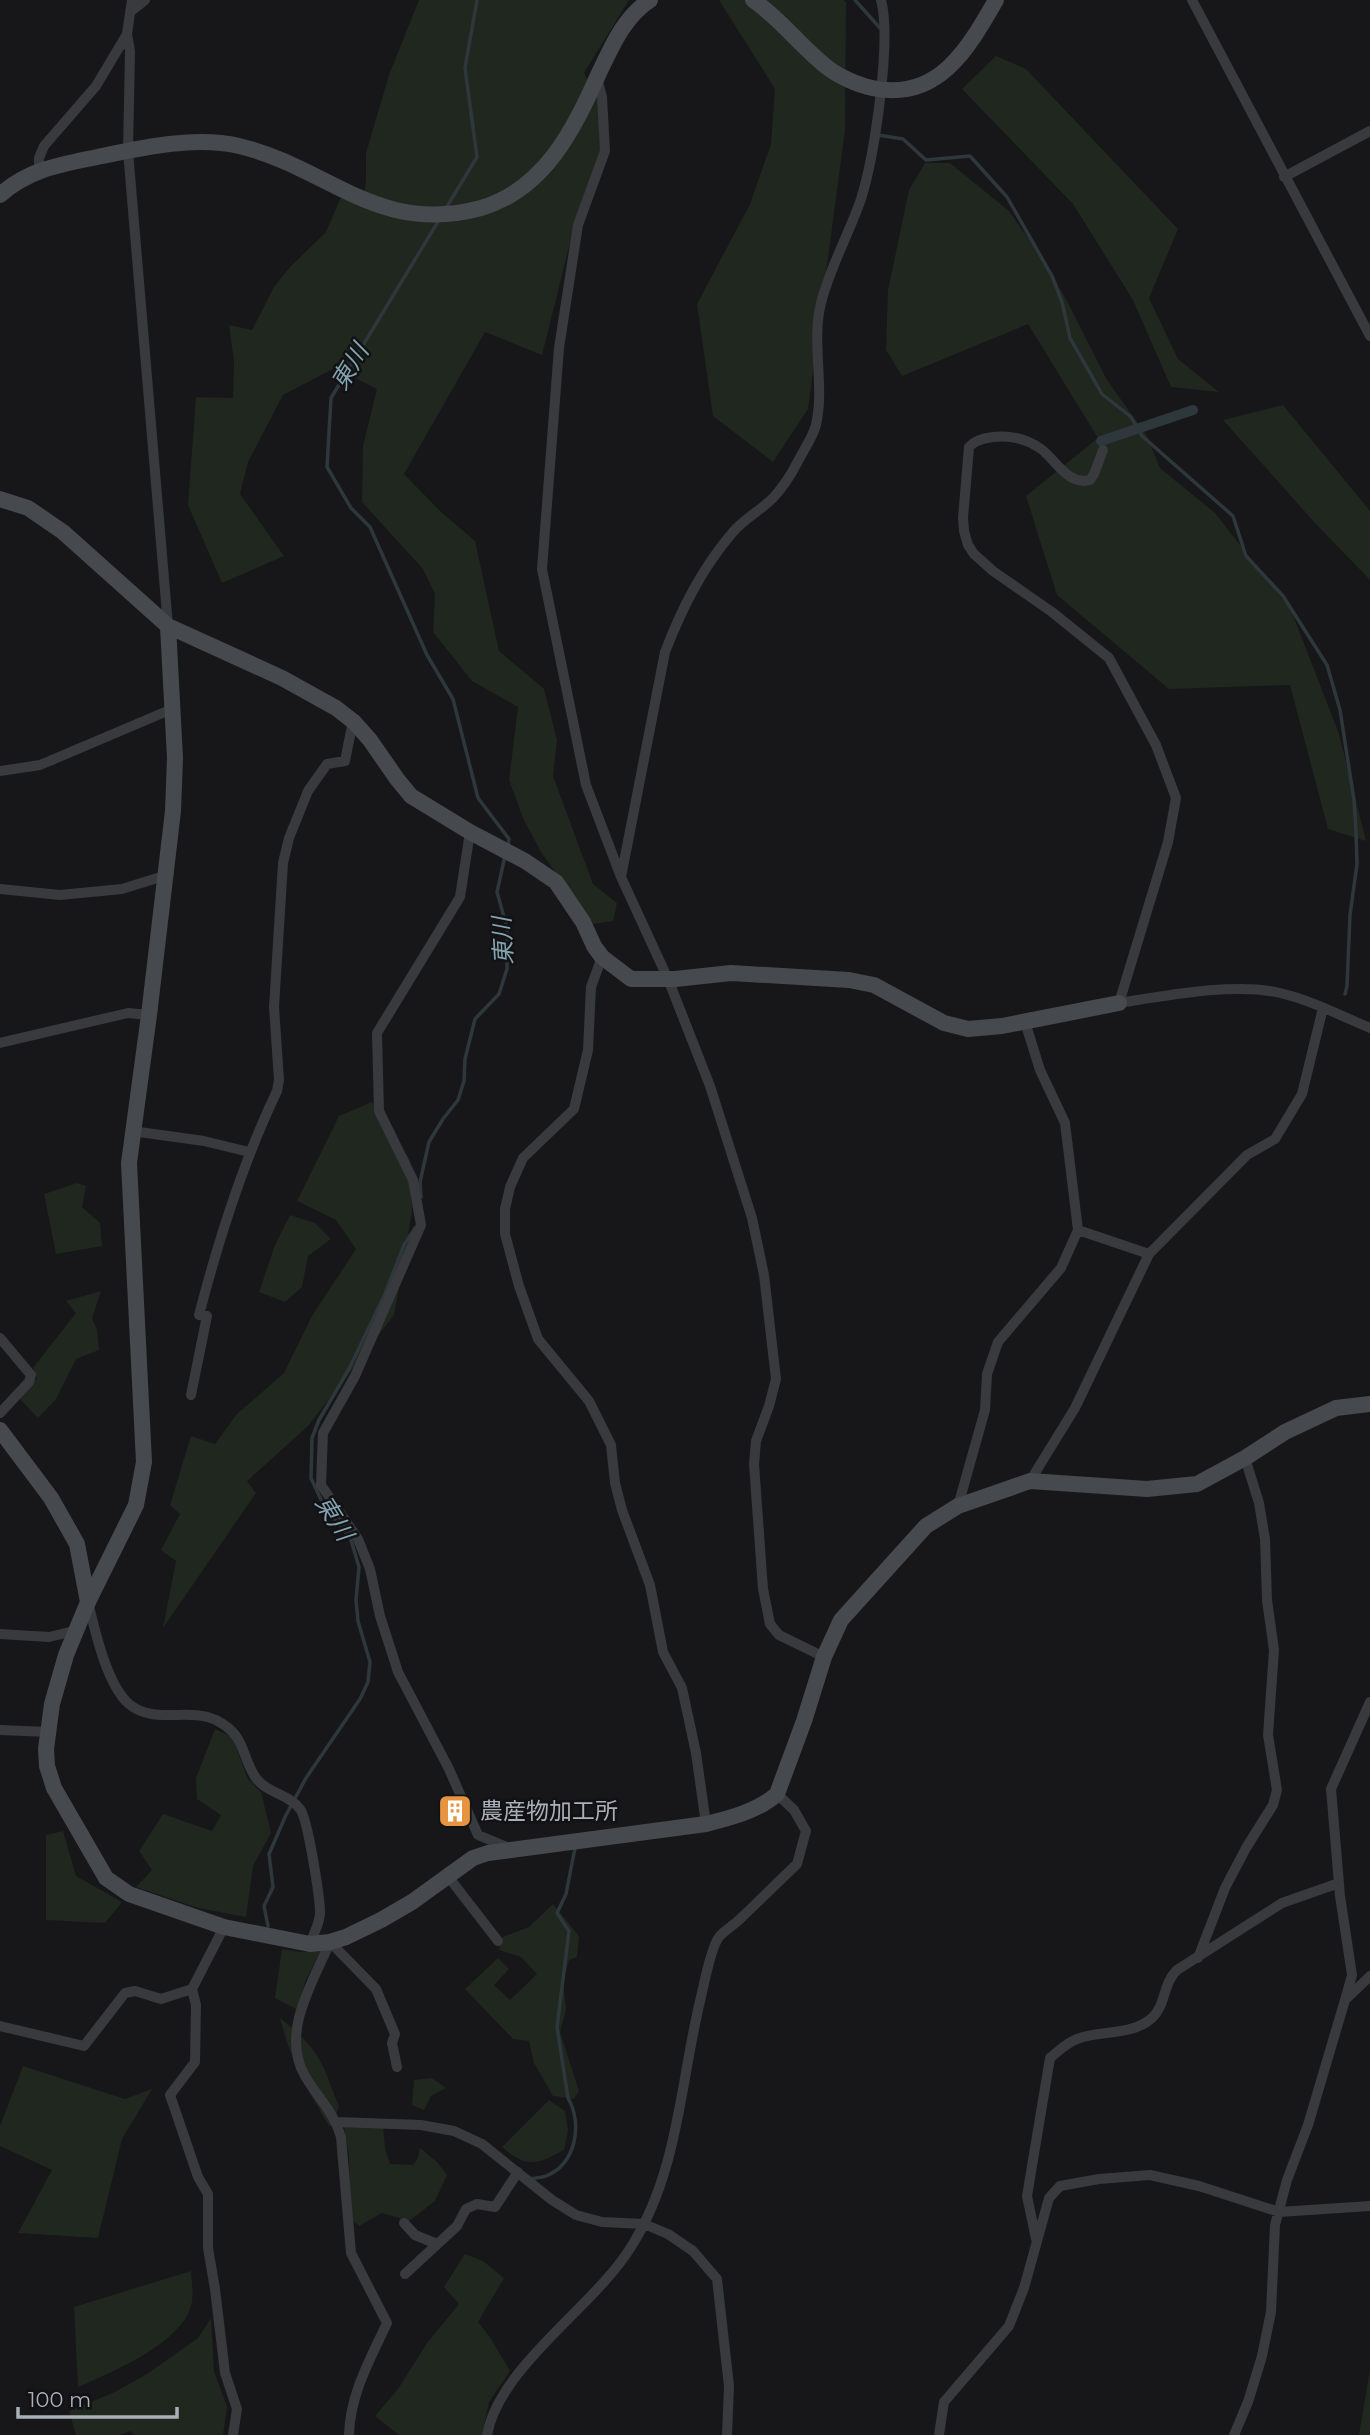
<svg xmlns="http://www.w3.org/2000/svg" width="1370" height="2435" viewBox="0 0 1370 2435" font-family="Montserrat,'Noto Sans JP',sans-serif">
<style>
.green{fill:#1f271f}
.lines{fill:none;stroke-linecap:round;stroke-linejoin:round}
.stream{stroke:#2e383c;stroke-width:3.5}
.canal{stroke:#2e383c;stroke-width:10}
.street{stroke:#383a3e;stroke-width:10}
.secondary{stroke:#46494e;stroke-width:16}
.labels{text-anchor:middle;stroke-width:5;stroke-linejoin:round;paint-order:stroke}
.poi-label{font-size:23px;fill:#aab0b8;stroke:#121214;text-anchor:start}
.water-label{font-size:24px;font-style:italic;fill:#83a3b1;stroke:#121214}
</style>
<rect width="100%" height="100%" fill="#171719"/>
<path class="green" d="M419,0H629L584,73L601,105L602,150L575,223L542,355L485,332L404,474L440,511L475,541L499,651L544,689L557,740L553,776L593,884L617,903L613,921L592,924L541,852L523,818L509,780L518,707L472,681L433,632L435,594L423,569L362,502L363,446L377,389L335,368L283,395L248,462L240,494L284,556L222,583L188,505L196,397L233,398L234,361L229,325L252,330L274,287L290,267L326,232L341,197L388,216L389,211L364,195L366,181V153L389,75Z
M719,0H844L846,2L845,130L808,409L773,462L713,416L697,304L750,204L771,144L775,89Z
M996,56L1026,69L1178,229L1149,298L1178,359L1219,392L1171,387L1133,300L1073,204L962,89Z
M925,163H950L1009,211L1039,254L1066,299L1107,380L1147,436L1160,468L1215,513L1291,610L1339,734L1366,841L1328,829L1290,685L1169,689L1057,595L1026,496L1098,438L1028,324L902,376L886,350L888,290L909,190Z
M1283,405L1370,511V580L1315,523L1223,420Z
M372,1102L410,1160L412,1213L394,1315L308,1426L247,1481L256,1493L163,1628L176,1561L161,1550L180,1514L170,1505L191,1436L215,1444L237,1414L284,1373L313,1314L356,1249L336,1220L297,1201L339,1116Z
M77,1183L86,1186L82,1207L100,1223L102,1246L56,1254L44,1194Z
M290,1215L315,1223L331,1239L308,1256L302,1287L285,1302L259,1292L275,1245Z
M101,1291L92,1318L97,1330L99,1350L76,1359L56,1399L38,1418L20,1399L37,1378L33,1368L76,1313L66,1301Z
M215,1729L232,1737L248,1779L261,1792L271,1833L253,1866L246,1917L198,1908L136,1887L152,1870L139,1851L163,1814L212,1831L221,1815L197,1799L196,1778Z
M63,1831L76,1876L122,1902L105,1923L46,1920V1835Z
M553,1904L579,1936L577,1957L569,1960L563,1982L566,2009L560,2032L579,2091L574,2099L553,2096L534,2063L529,2041L513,2039L465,1989L498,1958L509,1969L494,1985L510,2000L537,1974L521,1957L499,1950L503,1937L529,1927Z
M282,1949L301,1952L321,1950L305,1982L298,2010L275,1998Z
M280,2018C319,2049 322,2061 339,2107L330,2127C307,2090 291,2061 280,2018Z
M23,2066L125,2099L152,2089L122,2139L98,2238L18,2233L52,2170L0,2146V2126Z
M432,2078L446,2088L431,2096L424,2110L412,2105L414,2080Z
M549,2100L565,2111L568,2130L564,2150C537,2165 526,2168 502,2147Z
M383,2124L385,2148L390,2164L413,2165L418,2158L420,2148L437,2162L447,2175L435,2201L409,2221L382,2213L359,2226L350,2218L349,2156L344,2127Z
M465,2254L483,2261L504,2278L478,2322L490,2337L510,2371L489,2402L482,2435H399L375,2416L398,2389L427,2343L459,2304L444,2287Z
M191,2271C192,2286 195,2301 188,2314C170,2348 112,2372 78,2387L74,2307Z
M211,2318L214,2371L227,2407L223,2435H134L130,2431L120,2435H76L69,2411L115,2392L147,2374L198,2338Z
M1370,2369V2435H1359Z"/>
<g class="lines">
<path class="stream" d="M855,0L880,28
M878,135L903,139L926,160L970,156L1007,197L1052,276L1062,302L1070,338L1102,394L1131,417L1142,436L1233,516L1246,556L1283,596L1327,665L1340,710L1354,800L1356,831L1357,864L1350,915L1347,986L1345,994
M446,208L477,157L465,68L477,0
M439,220L331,398L327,467L351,508L370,527L427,655L453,699L478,798L509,839L508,845
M421,1197L420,1182L429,1142L443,1119L458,1100L464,1081L465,1059L475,1019L499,994L507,969V928L497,892L505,856
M268,1926L264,1906L273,1887L269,1854L286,1815L306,1778L360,1699L368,1682L370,1662L358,1621L356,1600L359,1567L351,1540L323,1504L311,1478L312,1438L319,1420L349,1369L385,1294L404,1245L415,1228
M529,2179C534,2178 541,2178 546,2176C576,2164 583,2124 568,2098L557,2027L569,1931L557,1913L566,1894L575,1848"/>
<path class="canal" d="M1101,441L1193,410"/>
<path class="street" d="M132,0L127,34L130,51L128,151L168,626
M1192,0L1370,336
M130,12L145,0
M597,78L602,97L605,151L578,225L559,348L542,569L586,785L621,877L668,979L710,1086L752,1218L764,1275L776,1379L769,1406L756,1441L754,1464L763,1589L770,1624L779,1635L824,1657
M39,169V158L44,146L96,86L127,34
M1284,177L1370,131
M1103,450L1094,474L1090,480C1068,486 1056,460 1041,449C1027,439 1010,435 993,437C984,438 975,440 969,447L963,518L964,531L968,545L974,554L993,571L1052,612L1109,658L1156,745L1176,798L1168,842L1119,1003C1164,996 1235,982 1280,993C1311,1000 1341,1016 1370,1028
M0,771L40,765L172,709
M470,832L460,897L377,1033L379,1111L413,1180L421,1225L355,1376L323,1433L321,1485L358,1539L370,1569L380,1616L398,1672L449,1769L478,1835L509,1848
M621,877L665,652C682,608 702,568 733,532C744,519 761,510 773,498C782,488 791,475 797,463C803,451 813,437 816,425C825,385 811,343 821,303C830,267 849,234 861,199C874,158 892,41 881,0
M0,889L60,895L122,889L167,875
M602,957L591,987L588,1050L574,1109L523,1158L510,1187L505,1209V1234L519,1286L538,1339L589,1401L611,1445L615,1483L622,1510L650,1585L663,1652L682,1688L696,1753L706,1824
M0,1043L128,1013L149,1015
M132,1131L204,1141L249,1152
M1078,1230L1149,1254
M0,1338L31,1375L29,1382L0,1413
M191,1395L207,1316L199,1315C219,1238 243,1162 277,1091L279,1080L274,1007L283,863L289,838L308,791L327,764L345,761L353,721
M1030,1481L1075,1408L1149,1254L1247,1155L1275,1139L1302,1094L1323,1008
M958,1506L985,1410L987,1374L998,1342L1061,1268L1078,1230L1065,1123L1040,1070L1025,1022
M88,1602C95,1631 107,1685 129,1704C154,1725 188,1707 216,1720C245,1735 240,1751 254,1775C264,1793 288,1793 300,1809C308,1819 320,1898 320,1913C320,1923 313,1935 310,1944
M0,1634L49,1637L78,1630
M0,1730L48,1732
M447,1875L498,1941
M224,1927L192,1989L196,2005L195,2062L170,2095L198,2177L208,2194V2248L215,2289L225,2373L237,2409L233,2435
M1198,1958L1225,1888L1246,1848L1273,1805L1277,1790L1268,1735L1274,1650L1267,1600L1265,1539L1259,1503L1245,1458
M1345,2000L1352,1975L1340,1896L1331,1789L1370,1702
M0,2026L84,2046L125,1993L135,1991L161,1999L192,1989
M337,2122L421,2125L454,2131L482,2144L552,2200L576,2215L602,2222L644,2224L668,2234L693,2251L717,2279L729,2386L727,2435
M404,2223L415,2235L437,2244
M1036,2239L1027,2196L1050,2058C1059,2051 1066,2043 1077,2039C1100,2030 1132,2036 1152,2018C1166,2005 1163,1983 1177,1970L1282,1903L1339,1883
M405,2274L457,2226L466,2209L477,2204L495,2207L518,2172
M349,2435C350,2394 370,2360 387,2323L351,2253L341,2137C334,2112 318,2098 305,2076C280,2033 313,1982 330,1942L376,1989L395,2034L392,2043L397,2067
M487,2435C499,2367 594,2307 631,2247C679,2171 680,2082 701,1997C704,1984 711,1947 719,1937C725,1930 734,1925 740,1919C759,1901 778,1882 797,1864L806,1831L794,1810L777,1794
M939,2435L944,2402L1009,2326L1024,2288L1049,2198L1060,2186L1099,2179L1150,2175L1199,2186L1279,2212L1370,2206
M1234,2435L1248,2402L1262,2356L1271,2312L1275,2225L1287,2180L1308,2125L1345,2000L1370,1976"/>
<path class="secondary" d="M753,0C782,20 801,47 828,68C840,77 858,85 872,88C938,102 968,49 996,0
M0,195C30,168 64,164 102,156C145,147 196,136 239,146C328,167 378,236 481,208C545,189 574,129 599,73C612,46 624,17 650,0
M0,499L28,508L63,532L168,626L282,678L336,708L354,722L370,740L397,779L411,796L470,832L525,861L556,882L583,922L594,946L602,957L631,979H675L731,973L849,980L874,985L944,1023L968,1029L1002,1026L1119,1003
M168,626L175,758L173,811L149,1015L129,1163L144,1462L136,1505L88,1602L66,1655L52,1704L46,1749L47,1766L54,1788L106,1878L129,1894L224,1927L310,1944L330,1942L346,1937L381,1920L412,1902L473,1858L488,1853L706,1824C730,1818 758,1811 777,1794L804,1721L824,1657L841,1620L926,1526L958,1506L1030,1481L1147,1489L1197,1484L1245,1458L1285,1432L1336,1408L1370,1404
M0,1430L51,1498L77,1544L88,1602"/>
</g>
<defs>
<g id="building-square" transform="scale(1.75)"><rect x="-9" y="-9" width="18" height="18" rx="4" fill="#e79441" stroke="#121214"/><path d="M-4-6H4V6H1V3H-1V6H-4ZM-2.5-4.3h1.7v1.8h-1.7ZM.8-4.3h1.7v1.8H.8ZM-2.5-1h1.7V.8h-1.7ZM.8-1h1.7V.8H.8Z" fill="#fff"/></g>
</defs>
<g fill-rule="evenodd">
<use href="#building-square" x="455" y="1811"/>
</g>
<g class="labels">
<g class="poi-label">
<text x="480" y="1819">農産物加工所</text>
</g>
<g class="water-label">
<text transform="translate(350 367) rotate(-59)" y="8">東川</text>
<text transform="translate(503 941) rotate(-93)" y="8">東川</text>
<text transform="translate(334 1518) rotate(58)" y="8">東川</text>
</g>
</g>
<path d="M18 2407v10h159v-10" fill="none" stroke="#aab0b8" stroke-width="3.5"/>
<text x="28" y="2407" font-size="21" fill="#aab0b8" stroke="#121214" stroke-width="5" paint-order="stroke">100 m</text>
</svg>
